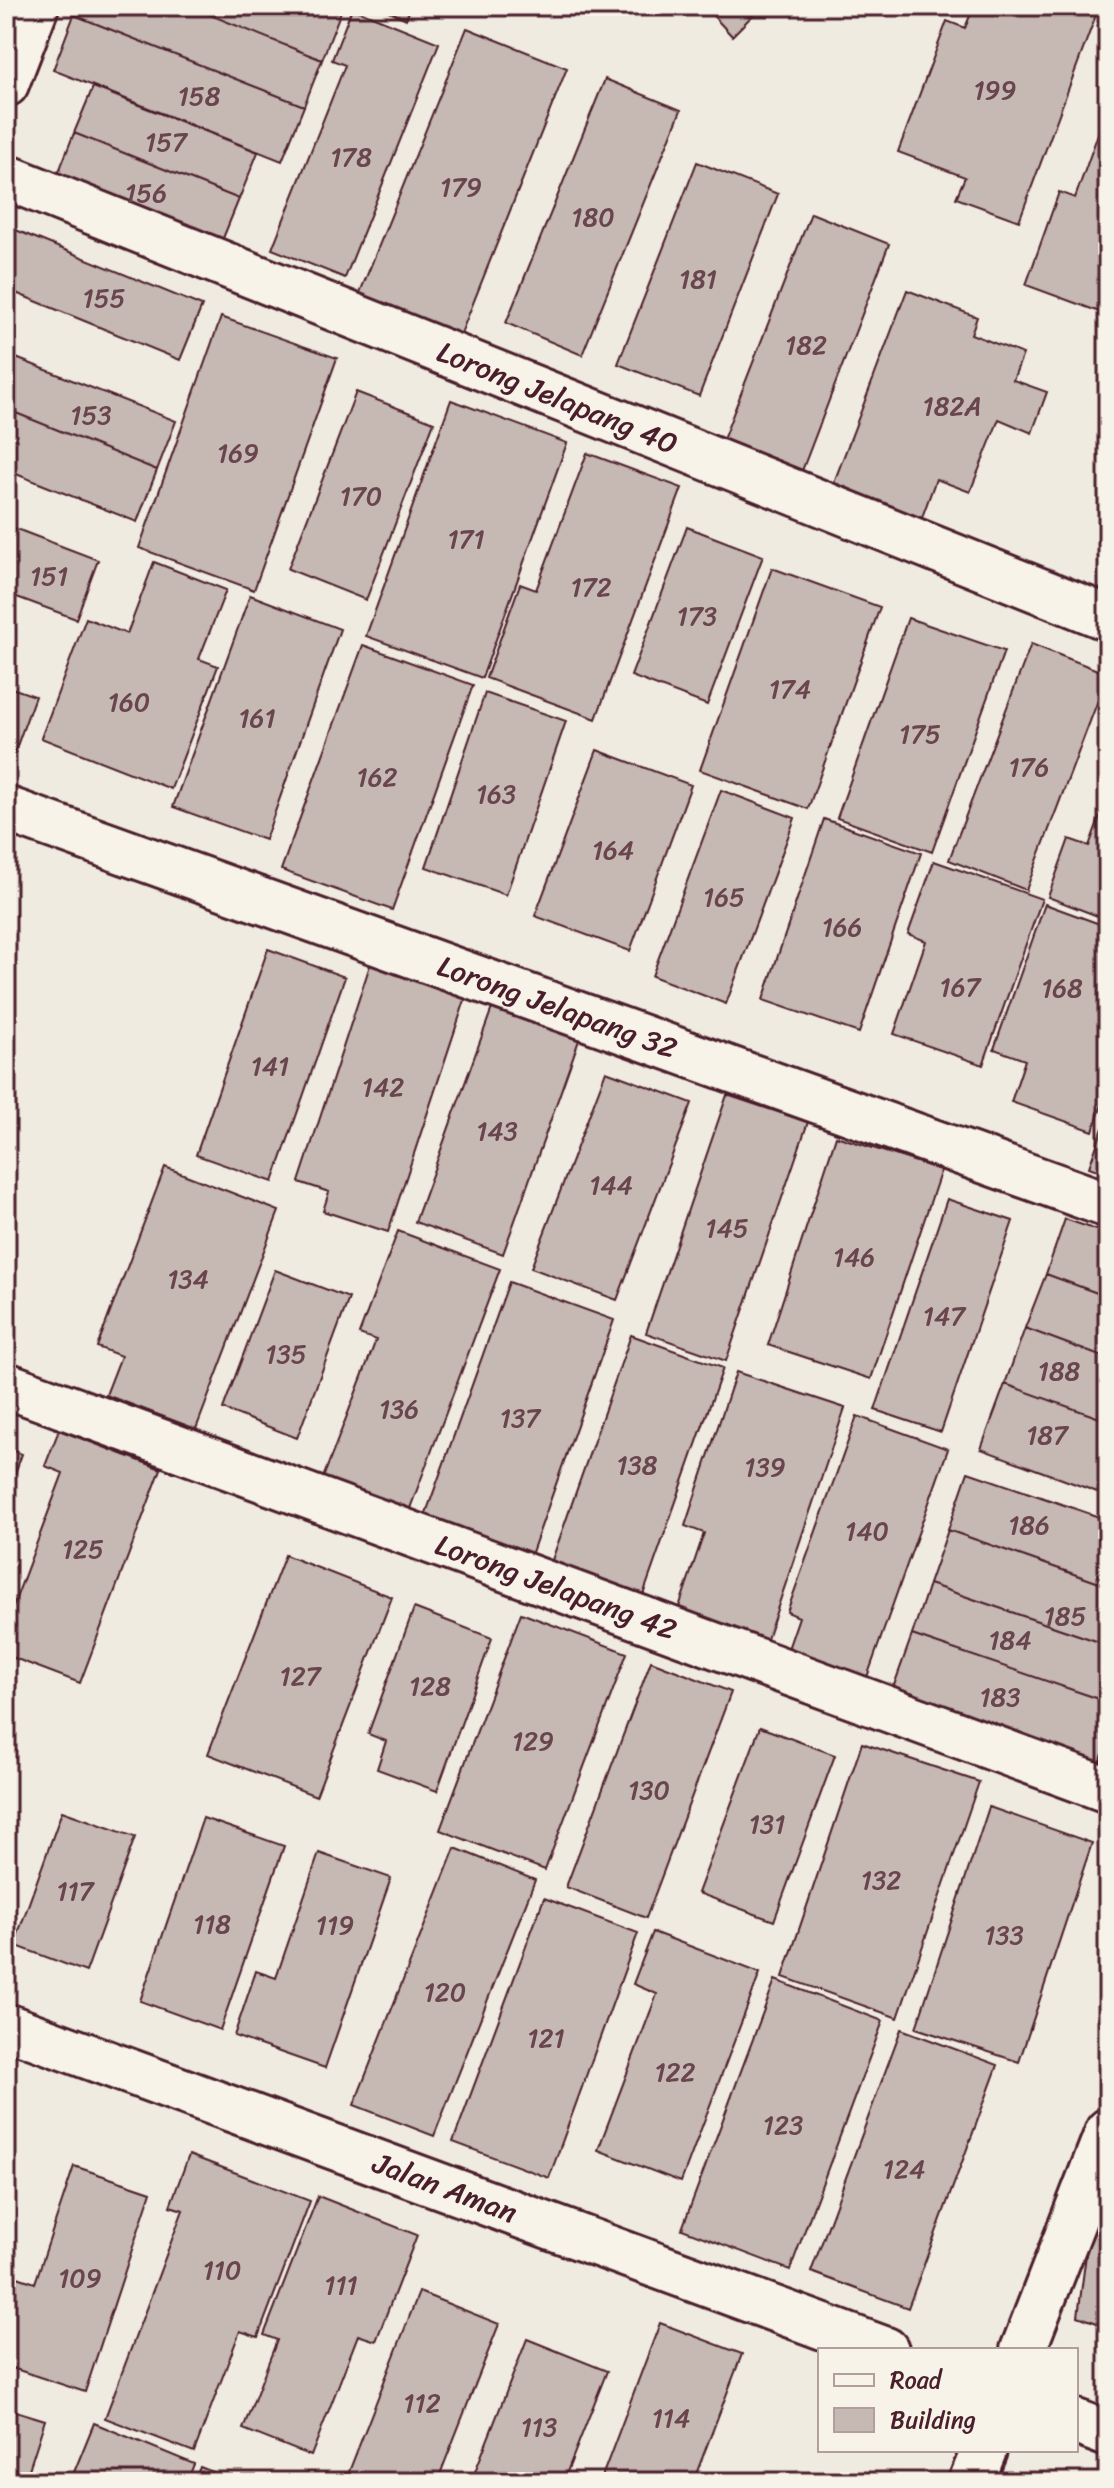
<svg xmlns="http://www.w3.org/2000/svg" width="1114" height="2488" viewBox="0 0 1114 2488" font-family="Sriracha,sans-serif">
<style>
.building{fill:#c6b8b3;stroke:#4a1f2b;stroke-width:2}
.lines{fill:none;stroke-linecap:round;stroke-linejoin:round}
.minor-casing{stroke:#4a1f2b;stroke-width:50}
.minor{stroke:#f7f3e8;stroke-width:44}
.labels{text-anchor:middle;stroke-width:6;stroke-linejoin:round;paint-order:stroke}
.number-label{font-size:26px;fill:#69454d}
.street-label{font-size:30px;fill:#4a1f2b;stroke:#f7f3e8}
</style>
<rect width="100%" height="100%" fill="#f0ebe0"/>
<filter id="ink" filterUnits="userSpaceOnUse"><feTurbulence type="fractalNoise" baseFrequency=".0125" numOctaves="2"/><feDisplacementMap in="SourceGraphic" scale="16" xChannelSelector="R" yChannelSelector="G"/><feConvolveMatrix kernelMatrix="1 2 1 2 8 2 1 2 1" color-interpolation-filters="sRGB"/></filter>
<g filter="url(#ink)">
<path class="building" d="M78,6H188L322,60L304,106L74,15Z
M188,6H343L322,60Z
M378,6H411L406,19Z
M704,6H762L732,36Z
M974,6L1099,7L1019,221L956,198L965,177L898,152L947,21L965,28Z
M352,8L439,43L345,278L272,249L345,65L332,60Z
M74,15L304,106L282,161L53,70Z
M467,28L567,68L456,346L355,305Z
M605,79L681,110L582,355L506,323Z
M93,87L258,152L239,199L74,133Z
M1108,106V315L1026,285L1059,192L1075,198Z
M74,133L239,199L217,253L53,187Z
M697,162L778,194L699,396L618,364Z
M811,213L889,244L800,476L721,445Z
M6,226L202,306L180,360L6,289Z
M907,290L977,317L971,334L1023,354L1013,380L1047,392L1032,433L999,419L970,492L936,479L921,520L833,485Z
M221,317L337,358L254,590L139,548Z
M6,354L176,421L157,470L6,409Z
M356,392L434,422L366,600L288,569Z
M451,400L567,443L482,678L366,636Z
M6,409L157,470L137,522L6,470Z
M587,453L682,488L596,719L486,678L520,584L536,590Z
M6,525L98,560L76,619L6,593Z
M687,527L763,556L707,705L631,676Z
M154,562L226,590L199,659L218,666L171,789L41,738L86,618L127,634Z
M772,568L880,607L808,809L700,770Z
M250,595L340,629L265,840L173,807Z
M908,618L1004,651L932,852L837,818Z
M1031,644L1108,674L1026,890L949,860Z
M363,645L473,685L392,910L281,870Z
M6,686L35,696L9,768L6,767Z
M485,693L566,721L506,895L426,867Z
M597,750L691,785L630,951L535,916Z
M721,790L795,818L726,1004L652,976Z
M1108,794V920L1048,897L1069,839L1089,846Z
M824,819L921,853L859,1033L763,1000Z
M934,861L1042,899L983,1065L894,1034L926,941L908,934Z
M1045,904L1108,927V1087L1093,1131L1011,1102L1025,1060L994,1049Z
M268,949L345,977L273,1182L196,1155Z
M372,959L468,991L388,1232L323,1211L329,1192L299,1182Z
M492,1008L579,1040L503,1254L415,1222Z
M606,1071L692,1103L617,1300L531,1268Z
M727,1095L808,1122L726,1361L646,1333Z
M1108,1114V1174L1089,1167Z
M836,1136L941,1170L871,1379L768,1345Z
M165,1167L279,1211L196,1429L106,1395L121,1356L97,1347Z
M947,1199L1013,1221L941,1432L875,1410Z
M1065,1219L1108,1234V1297L1046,1274Z
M398,1231L500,1269L409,1511L323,1478L376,1340L359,1334Z
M275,1270L349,1298L297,1438L223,1409Z
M1046,1274L1108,1297V1359L1025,1328Z
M509,1282L614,1320L531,1555L425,1516Z
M1025,1328L1108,1359V1421L1005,1384Z
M631,1335L723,1368L643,1595L551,1563Z
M736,1372L845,1408L765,1645L676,1616L704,1533L685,1526Z
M1005,1384L1108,1421V1496L981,1449Z
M857,1416L948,1449L866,1680L787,1652L799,1617L787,1612Z
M59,1430L161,1469L80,1683L6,1655V1625L63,1473L45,1466Z
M6,1448L22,1454L6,1498Z
M968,1472L1108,1520V1586L948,1530Z
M948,1530L1108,1586V1645L929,1584Z
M285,1555L392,1597L316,1796L208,1754Z
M929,1584L1108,1645V1702L912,1635Z
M414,1608L492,1638L437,1791L377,1769L386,1741L368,1734Z
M521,1613L627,1653L545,1870L440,1830Z
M912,1635L1108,1702V1739L1100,1763L892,1691Z
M651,1661L731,1692L646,1918L566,1887Z
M760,1727L835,1755L774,1921L698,1893Z
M862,1743L979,1782L898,2018L783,1977Z
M989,1807L1092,1843L1019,2062L916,2028Z
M62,1811L135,1837L86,1972L14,1945Z
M203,1818L284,1846L220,2030L140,2001Z
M455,1848L535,1880L434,2136L354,2105Z
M319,1853L391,1878L325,2068L234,2036L256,1971L276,1978Z
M544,1898L638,1933L549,2178L453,2142Z
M653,1932L760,1973L681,2182L598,2150L657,1994L633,1984Z
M775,1980L883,2021L790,2270L682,2229Z
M901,2029L998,2065L908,2308L811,2272Z
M189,2155L310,2201L258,2337L240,2331L194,2452L105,2418L183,2210L170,2206Z
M74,2166L151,2192L85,2392L6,2366V2273L35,2283Z
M1108,2179V2327L1078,2316L1090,2224Z
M318,2196L417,2235L376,2341L358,2335L311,2456L243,2429L277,2340L264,2335Z
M419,2292L499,2324L437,2482H345Z
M660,2323L742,2354L693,2482H600Z
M527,2339L607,2371L563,2482H471Z
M6,2408L45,2420L25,2482H6Z
M94,2423L194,2464L187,2482H70Z
M200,2467L218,2474L236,2482H194Z"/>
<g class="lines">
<g class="minor-casing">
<g id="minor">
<path d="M6,84L36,6"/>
<path id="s1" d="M6,177L1108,618"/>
<path id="s2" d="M6,809L1108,1205"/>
<path id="s3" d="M6,1385L1108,1790"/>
<path id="s4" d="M6,2026L886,2350"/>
<path d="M1023,2350L1108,2131"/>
<path d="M1076,2422L1108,2434"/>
<path d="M971,2482L984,2450"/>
</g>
</g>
<use href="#minor" class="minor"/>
</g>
</g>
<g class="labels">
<g class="number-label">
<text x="995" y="99">199</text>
<text x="199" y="105">158</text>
<text x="166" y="151">157</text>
<text x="351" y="166">178</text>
<text x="461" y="196">179</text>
<text x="146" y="202">156</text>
<text x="593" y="226">180</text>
<text x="698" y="288">181</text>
<text x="104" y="307">155</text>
<text x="806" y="354">182</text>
<text x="952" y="415">182A</text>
<text x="91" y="424">153</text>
<text x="238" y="462">169</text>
<text x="361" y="505">170</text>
<text x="466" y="548">171</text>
<text x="49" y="585">151</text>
<text x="591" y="596">172</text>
<text x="697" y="625">173</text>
<text x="790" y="698">174</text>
<text x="129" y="711">160</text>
<text x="257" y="727">161</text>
<text x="920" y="743">175</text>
<text x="1029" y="776">176</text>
<text x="377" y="786">162</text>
<text x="496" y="803">163</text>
<text x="613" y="859">164</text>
<text x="724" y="906">165</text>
<text x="842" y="936">166</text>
<text x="960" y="996">167</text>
<text x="1062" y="997">168</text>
<text x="270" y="1075">141</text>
<text x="383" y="1096">142</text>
<text x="497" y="1140">143</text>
<text x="611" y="1194">144</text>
<text x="727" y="1237">145</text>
<text x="854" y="1266">146</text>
<text x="188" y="1288">134</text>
<text x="944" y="1325">147</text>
<text x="286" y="1363">135</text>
<text x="1059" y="1380">188</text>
<text x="399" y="1418">136</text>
<text x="520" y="1427">137</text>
<text x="1047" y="1444">187</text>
<text x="637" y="1474">138</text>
<text x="765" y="1476">139</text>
<text x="1029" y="1534">186</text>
<text x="867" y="1540">140</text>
<text x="83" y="1558">125</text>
<text x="1065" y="1625">185</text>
<text x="1010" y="1649">184</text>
<text x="300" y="1685">127</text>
<text x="430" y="1695">128</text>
<text x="1000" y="1706">183</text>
<text x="533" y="1750">129</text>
<text x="649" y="1799">130</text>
<text x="767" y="1833">131</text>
<text x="881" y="1889">132</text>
<text x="75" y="1900">117</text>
<text x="212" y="1933">118</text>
<text x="335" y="1934">119</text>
<text x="1004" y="1944">133</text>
<text x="445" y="2001">120</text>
<text x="546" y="2047">121</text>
<text x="675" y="2081">122</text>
<text x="783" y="2134">123</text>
<text x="904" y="2178">124</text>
<text x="222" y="2279">110</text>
<text x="80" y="2287">109</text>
<text x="341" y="2294">111</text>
<text x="422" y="2412">112</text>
<text x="671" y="2427">114</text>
<text x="539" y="2436">113</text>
</g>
<g class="street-label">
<text dy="10" stroke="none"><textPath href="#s1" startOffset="594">Lorong Jelapang 40</textPath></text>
<text dy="10" stroke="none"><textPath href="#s2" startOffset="586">Lorong Jelapang 32</textPath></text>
<text dy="10" stroke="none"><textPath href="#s3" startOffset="586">Lorong Jelapang 42</textPath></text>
<text dy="10" stroke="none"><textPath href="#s4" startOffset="468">Jalan Aman</textPath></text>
</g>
</g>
<rect width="1114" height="2488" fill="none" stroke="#f7f3e8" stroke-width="32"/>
<rect x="16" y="16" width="1082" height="2456" fill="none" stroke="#4a1f2b" stroke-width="3" filter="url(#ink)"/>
<rect x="818" y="2348" width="260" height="104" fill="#f7f3e8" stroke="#b29e9c" stroke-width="2"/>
<rect x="834" y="2374" width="40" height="12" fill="#f7f3e8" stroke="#b29e9c" stroke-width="2"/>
<text x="890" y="2388" font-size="24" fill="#4a1f2b">Road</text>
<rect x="834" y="2408" width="40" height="24" fill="#c6b8b3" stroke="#b29e9c" stroke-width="2"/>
<text x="890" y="2428" font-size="24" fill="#4a1f2b">Building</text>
</svg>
